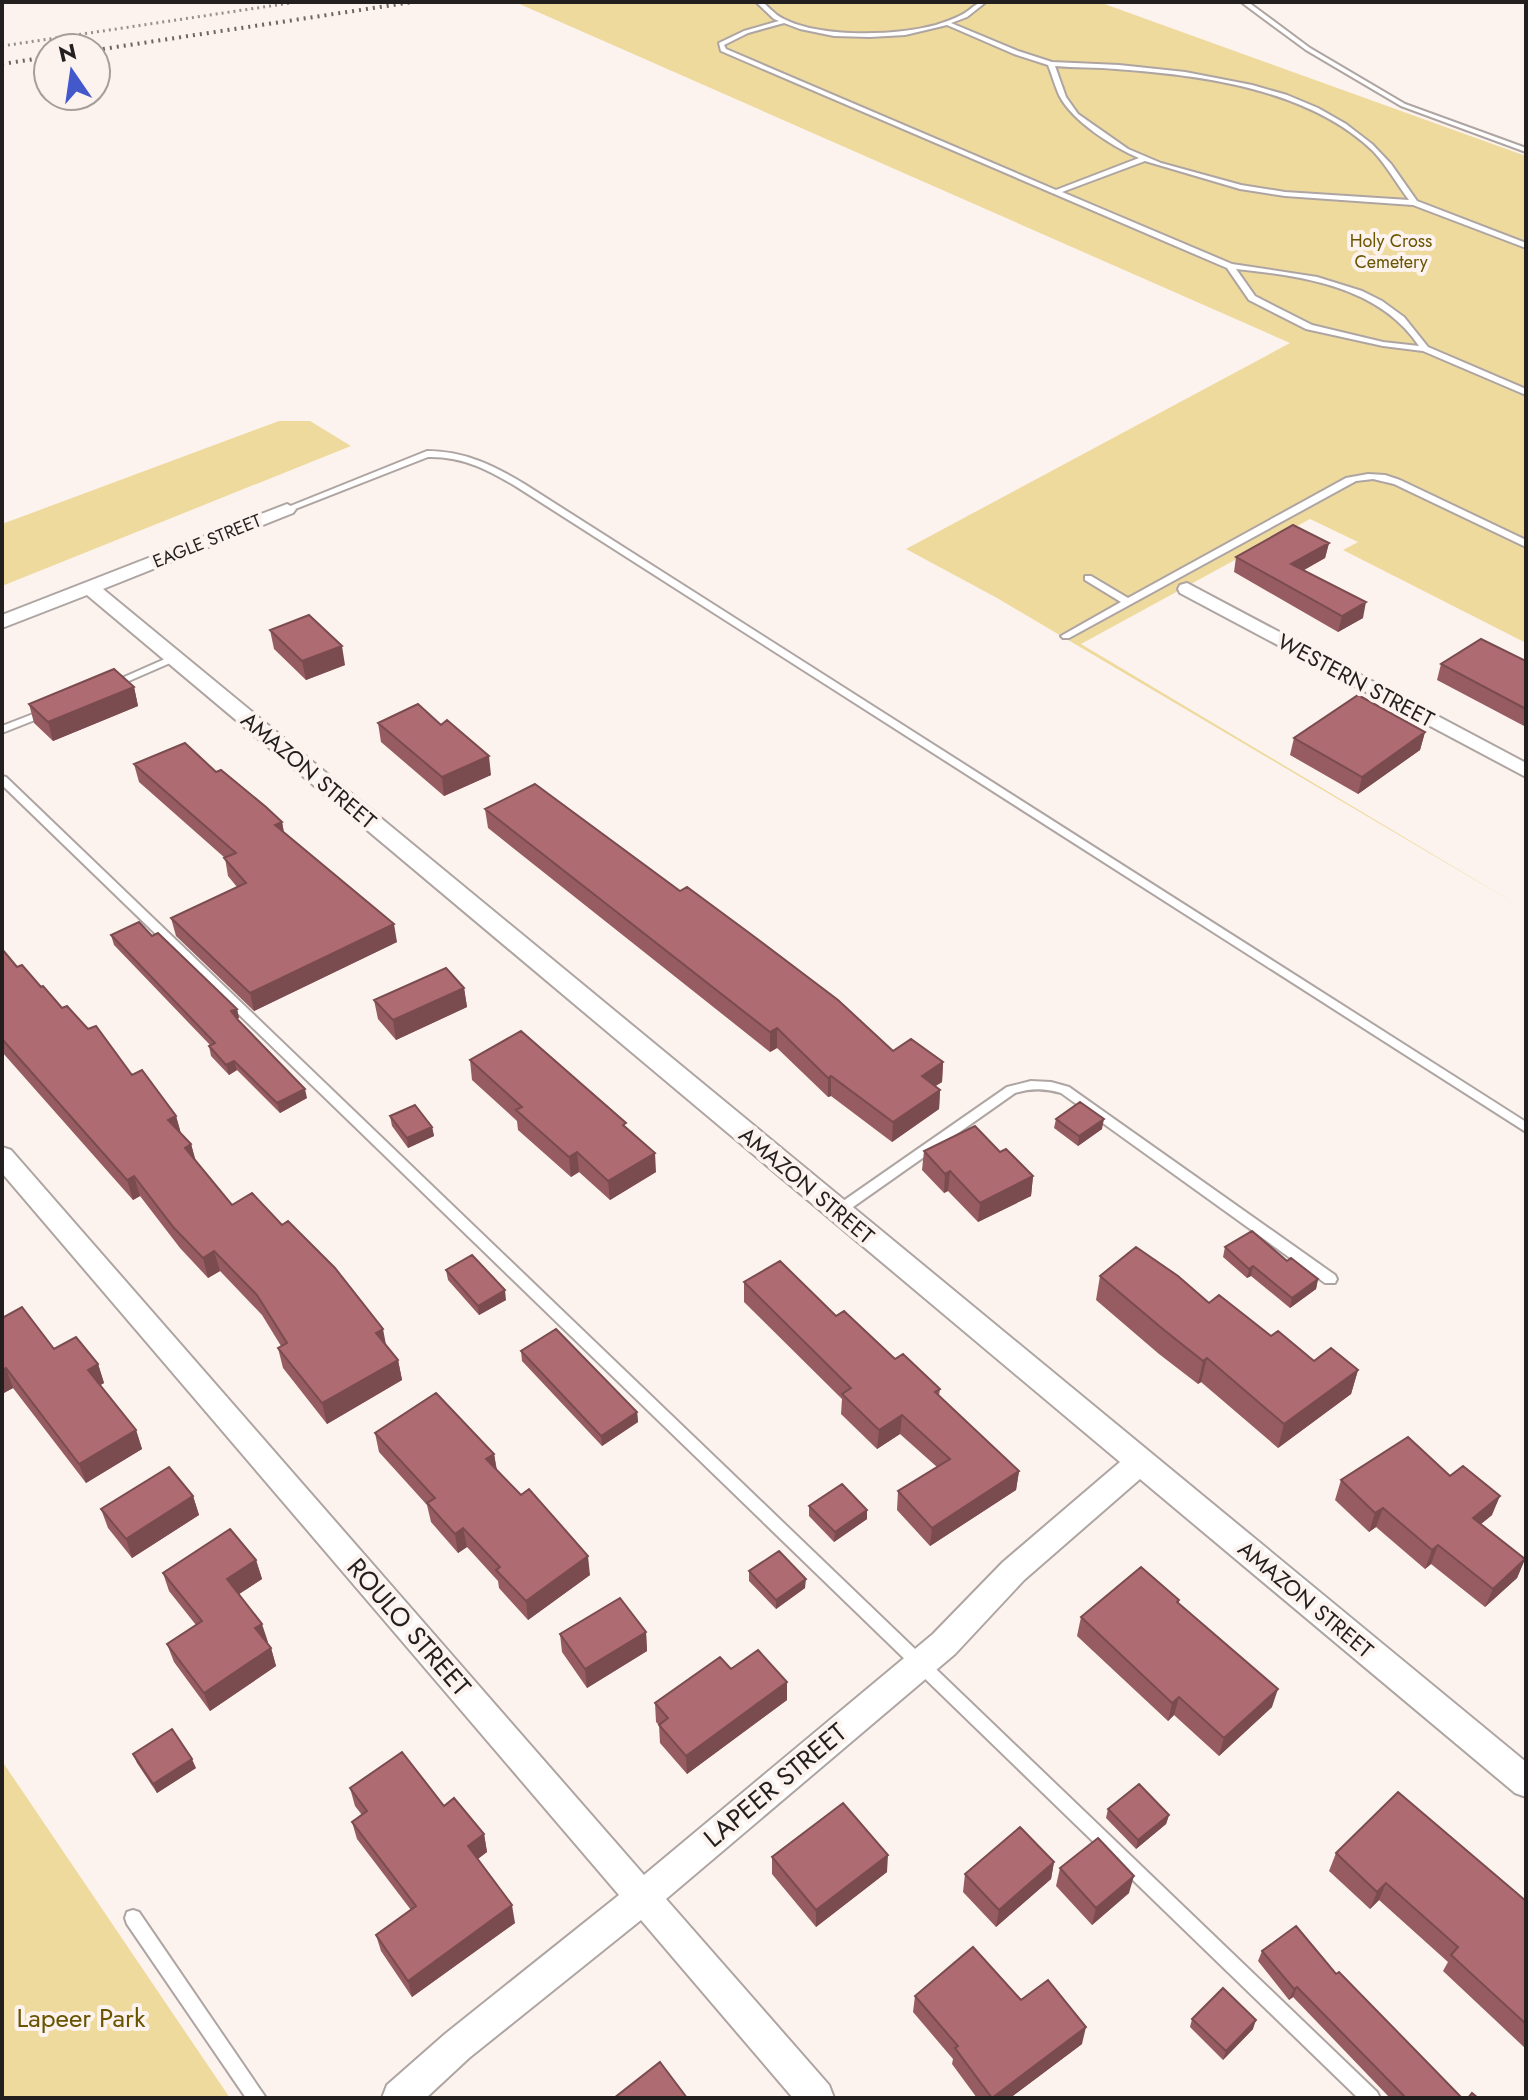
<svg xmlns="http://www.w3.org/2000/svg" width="1528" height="2100" viewBox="0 0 1528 2100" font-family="Jost,sans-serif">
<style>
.green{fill:#efda9d}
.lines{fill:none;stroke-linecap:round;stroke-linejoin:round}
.service-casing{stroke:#aea5a2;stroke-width:4}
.minor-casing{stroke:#aea5a2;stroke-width:4}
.path{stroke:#958f8d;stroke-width:3;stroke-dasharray:2 4;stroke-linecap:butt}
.service{fill:#fff;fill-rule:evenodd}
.minor{fill:#fff;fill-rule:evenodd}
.rail{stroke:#6b6664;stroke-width:4;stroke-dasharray:2 5;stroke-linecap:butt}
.wall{fill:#965c61}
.shaded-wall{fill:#7a4b4f}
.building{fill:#ae6b71;stroke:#7a4b4f;stroke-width:2}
.labels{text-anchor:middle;stroke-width:8;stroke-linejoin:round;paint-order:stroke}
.far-park-label{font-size:18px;fill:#695400;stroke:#fcf3ef}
.far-street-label{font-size:18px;fill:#221f1e;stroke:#fcf3ef}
.street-label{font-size:22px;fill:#221f1e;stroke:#fcf3ef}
.near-street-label{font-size:26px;fill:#221f1e;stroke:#fcf3ef}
.near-park-label{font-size:26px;fill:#695400;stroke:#fcf3ef}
</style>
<rect width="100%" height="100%" fill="#fcf3ef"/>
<path class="green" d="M515,2H1099L1526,156V643L1343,550L1358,542L1310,519L1081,644L1526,910L997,598L906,549L1290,343Z
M279,421H310L351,446L2,586V524Z
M2,1761L230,2098H2Z"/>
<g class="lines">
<g class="service-casing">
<path id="service" d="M756,2H763C767,6 772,11 777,15C812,39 896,36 936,25C945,22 957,18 965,13C973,8 976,2 986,2L967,17L951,23L1018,51L1052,62L1119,65L1185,72L1252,85L1287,95L1318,108L1346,124L1372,144L1391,164L1417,201L1526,243V248L1413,205L1285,196L1240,189L1145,161L1062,192L1232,264L1317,277L1362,291L1382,301L1404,317L1428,347L1526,389V395L1423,351L1383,346L1306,329L1249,300L1227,268L721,51L719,43L744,31L779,21L774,19ZM784,23L800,29L834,36L870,37L905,35L947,25L1014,54L1048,65C1052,75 1055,86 1059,95C1072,121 1113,147 1139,158L1056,190L726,49L724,45L748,33ZM1055,66C1075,68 1096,67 1116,69C1201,75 1309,89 1373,151C1387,166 1397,184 1409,200L1285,192L1241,185L1161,163L1128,149L1078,114L1066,97ZM1236,269C1302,276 1379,286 1419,346L1383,342L1312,325L1255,296Z
M1241,2H1248L1310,48L1405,104L1526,148V152L1401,106L1306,50Z
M427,451C465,451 495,466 526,485L1526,1122V1132L520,489C491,471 463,456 428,457L290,511H284L283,509Z
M1368,474L1385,475L1400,480L1526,540V547L1394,484L1373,479L1356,481L1069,638H1063L1061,636L1121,602L1085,580V576H1091L1128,598L1346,478Z
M174,655L179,658L177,660L115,687L111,688L106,685Z
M46,709L51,712L50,714L2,733V726Z
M2,776L6,777L1377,2092L1380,2098H1358L2,785Z
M1031,1081L1051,1082L1069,1087L1335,1275L1337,1279L1335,1283H1325L1061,1093C1045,1088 1031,1088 1015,1093L843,1214H833L832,1211L833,1208L1007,1087Z
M133,1910L139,1912L266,2098H246L127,1924L125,1918L127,1912Z"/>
</g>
<g class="minor-casing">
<path id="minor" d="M287,504L296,509L293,513L103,589L1526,1762V1797L1515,1793L1140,1479L1024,1580L955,1654L666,1899L829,2085L834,2098H793L641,1920L469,2058L426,2098H382L387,2085L445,2034L619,1895L2,1173V1147L11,1150L644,1875L933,1634L1003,1562L1120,1462L87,595L2,628V615Z
M1187,583L1526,763V777L1180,593L1178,589L1180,585Z"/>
</g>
<path class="path" d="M2,46L297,2"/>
<use href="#service" class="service"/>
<use href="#minor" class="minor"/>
<path class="rail" d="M96,50L413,2
M2,64L48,57"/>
</g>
<path class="wall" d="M1329,543L1325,558L1304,570L1363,618L1338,632L1234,572L1236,557Z
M270,630L345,665L306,680L274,649Z
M1526,661V727L1437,680L1441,664Z
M134,687L138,706L53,741L34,723L29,704Z
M378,723L491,775L444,796L381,742Z
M1425,732L1420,750L1358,794L1290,755L1294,738Z
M134,764L216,772L282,822L284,832L397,942L254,1011L176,936L171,918L237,887L228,876L225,858L139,782Z
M485,809L893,1051L943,1062L942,1082L935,1086L940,1090L939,1109L892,1142L831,1096L828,1097L777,1048L770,1052L488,828Z
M111,935L152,936L237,1009L239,1018L237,1019L307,1098L280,1113L237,1070L229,1075L211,1056L209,1046L210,1045L114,945Z
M2,949L17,967L62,1008L88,1029L132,1075L176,1116L181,1134L191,1144L195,1160L232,1205L386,1345L398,1360L402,1380L327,1424L283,1368L278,1348L281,1346L262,1315L220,1271L208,1278L180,1248L140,1196L133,1200L2,1052Z
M464,988L467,1007L396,1040L378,1019L374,1000Z
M470,1060L626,1127L656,1172L610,1200L579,1172L571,1177L518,1130L517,1121L472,1080Z
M390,1116L432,1127L434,1136L408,1148L392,1126Z
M1056,1119L1102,1129L1078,1146L1054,1128Z
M924,1151L1000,1152L1033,1176L1031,1196L978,1222L948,1191L944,1193L922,1170Z
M1225,1247L1287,1261L1318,1279L1316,1289L1290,1308L1251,1276L1247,1278L1223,1257Z
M446,1270L506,1300L479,1315L448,1280Z
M1100,1276L1209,1303L1314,1361L1358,1370L1351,1394L1278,1448L1201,1382L1198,1384L1159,1354L1096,1300Z
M744,1282L836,1316L895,1359L940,1389L939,1396L1019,1471L1016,1490L930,1546L897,1510L898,1491L937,1467L900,1434L877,1449L841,1414L842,1399L744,1302Z
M2,1318L54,1349L98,1364L104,1383L100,1385L136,1430L142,1449L86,1483L13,1388L2,1394Z
M521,1351L637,1412L638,1422L602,1446L522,1361Z
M375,1433L494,1454L497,1470L590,1575L528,1620L499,1588L498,1581L467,1547L458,1553L431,1522L427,1505L379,1452Z
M1341,1480L1492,1515L1481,1524L1525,1559L1517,1578L1485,1607L1431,1564L1425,1569L1376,1527L1369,1532L1335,1500Z
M193,1496L199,1515L132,1558L108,1528L101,1509Z
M809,1506L867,1519L834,1542L809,1516Z
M256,1560L262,1579L239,1594L271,1648L276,1666L210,1711L174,1662L167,1644L196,1625L169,1591L163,1573Z
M749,1571L805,1588L776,1609L749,1581Z
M1179,1600V1603L1272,1707L1219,1756L1174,1715L1168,1721L1077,1636L1081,1617Z
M646,1632L647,1651L587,1688L562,1652L560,1634Z
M731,1669L787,1700L687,1774L660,1743L659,1725L656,1722L655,1703Z
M133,1754L196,1768L157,1793L137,1763Z
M350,1788L444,1806L484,1834L487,1852L478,1859L515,1923L412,1997L381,1951L376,1935L411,1910L357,1839L352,1822L362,1815L355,1806Z
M1108,1809L1169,1815L1166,1824L1136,1849L1106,1818Z
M1336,1853L1526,1901V2049L1443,1971L1448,1962L1379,1900L1370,1909L1329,1871Z
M772,1857L887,1872L816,1927L772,1874Z
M1054,1862L1051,1879L996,1927L963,1892L965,1874Z
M1060,1868L1129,1893L1092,1925L1056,1886Z
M1262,1951L1336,1974L1462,2098H1390L1293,1997L1289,2000L1258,1961Z
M915,1996L1021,2000L1082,2044L1010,2098H977L952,2064L953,2059L913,2012Z
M1192,2019L1253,2029L1223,2060L1190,2027Z"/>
<path class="shaded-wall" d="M1329,543L1325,558L1288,579L1291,564Z
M1366,602L1363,618L1338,632L1342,616Z
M342,646L345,665L306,680L302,661Z
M134,687L138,706L53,741L48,722Z
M1425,732L1420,750L1358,794L1362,777Z
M489,756L491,775L444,796L442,777Z
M282,822L285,840L275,825Z
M394,924L397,942L254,1011L250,993Z
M464,988L467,1007L396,1040L393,1020Z
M237,1009L239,1018L233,1021L231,1011Z
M777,1028V1048L770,1052V1032Z
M234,1061L237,1070L229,1075L226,1065Z
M943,1062L942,1082L920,1096L922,1076Z
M831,1076V1096L828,1097V1078Z
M305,1089L307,1098L280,1113L277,1103Z
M940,1090L939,1109L892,1142L893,1122Z
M176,1116L182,1137L168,1120Z
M1104,1119L1102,1129L1078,1146L1079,1136Z
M432,1127L434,1136L408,1148L407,1138Z
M191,1144L197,1165L185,1148Z
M577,1152L579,1172L571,1177L569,1157Z
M655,1153L656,1172L610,1200L608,1181Z
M950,1171L948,1191L944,1193L945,1174Z
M134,1176L140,1196L133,1200L127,1180Z
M1033,1176L1031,1196L978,1222L980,1203Z
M214,1251L220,1271L208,1278L203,1258Z
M1253,1266L1251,1276L1247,1278L1249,1269Z
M1318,1279L1316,1289L1290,1308L1292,1298Z
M505,1290L506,1300L479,1315L478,1306Z
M383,1329L387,1350L376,1333Z
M1207,1358L1201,1382L1198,1384L1203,1361Z
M398,1360L402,1380L327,1424L322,1403Z
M98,1364L104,1383L94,1389L88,1370Z
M6,1368L13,1388L2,1394V1370Z
M1358,1370L1351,1394L1278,1448L1284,1424Z
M637,1412L638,1422L602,1446L601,1436Z
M902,1415L900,1434L877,1449L879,1430Z
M136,1430L142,1449L86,1483L79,1464Z
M494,1454L497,1473L486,1459Z
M1019,1471L1016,1490L930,1546L932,1528Z
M193,1496L199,1515L132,1558L126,1539Z
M1500,1496L1492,1515L1465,1537L1473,1518Z
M1383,1508L1376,1527L1369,1532L1375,1513Z
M867,1510V1519L834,1542L835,1532Z
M463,1528L467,1547L458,1553L455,1534Z
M1438,1545L1431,1564L1425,1569L1432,1550Z
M588,1556L590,1575L528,1620L526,1601Z
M1525,1559L1517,1578L1485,1607L1493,1589Z
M256,1560L262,1579L233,1598L227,1579Z
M806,1579L805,1588L776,1609V1600Z
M262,1624L268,1642L261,1647L255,1628Z
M646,1632L647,1651L587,1688L585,1669Z
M271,1648L276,1666L210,1711L204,1693Z
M787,1682V1700L687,1774L686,1756Z
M1278,1689L1272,1707L1219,1756L1224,1738Z
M1179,1697L1174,1715L1168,1721L1172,1703Z
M192,1759L196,1768L157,1793L153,1784Z
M1169,1815L1166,1824L1136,1849L1138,1840Z
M484,1834L487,1852L472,1863L468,1846Z
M888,1855L887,1872L816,1927V1910Z
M1054,1862L1051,1879L996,1927L999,1910Z
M1134,1876L1129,1893L1092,1925L1096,1908Z
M1386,1883L1379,1900L1370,1909L1377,1892Z
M512,1905L515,1923L412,1997L408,1981Z
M1297,1987L1293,1997L1289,2000L1294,1989Z
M1256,2020L1253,2029L1223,2060L1226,2051Z
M1086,2027L1082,2044L1010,2098H992Z"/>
<path class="building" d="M1293,525L1329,543L1291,564L1366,602L1342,616L1236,557Z
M309,615L342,646L302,661L270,630Z
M1481,639L1526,661V709L1441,664Z
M114,669L134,687L48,722L29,704Z
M1358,695L1425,732L1362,777L1294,738Z
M418,704L441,725L447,720L489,756L442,777L378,723Z
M185,743L216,772L221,770L266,807L282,822L275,825L394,924L250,993L171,918L246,883L224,858L236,853L134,764Z
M535,784L680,891L687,887L748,932L838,1000L893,1051L911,1039L943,1062L922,1076L940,1090L893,1122L831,1076L828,1078L777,1028L770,1032L485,809Z
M139,922L152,936L158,933L237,1009L231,1011L238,1020L305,1089L277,1103L234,1061L226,1065L209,1046L215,1043L111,935Z
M2,949L17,967L22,965L41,987L43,986L62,1008L67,1006L88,1029L96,1026L132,1075L142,1070L176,1116L168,1120L191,1144L185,1148L232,1205L252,1193L282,1225L288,1221L335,1268L383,1329L376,1333L398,1360L322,1403L278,1348L287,1343L257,1295L214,1251L203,1258L174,1228L134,1176L127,1180L2,1039Z
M446,968L464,988L393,1020L374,1000Z
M521,1031L626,1123L623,1125L655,1153L608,1181L577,1152L569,1157L516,1110L522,1107L470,1060Z
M1080,1102L1104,1119L1079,1136L1056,1119Z
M415,1105L432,1127L407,1138L390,1116Z
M975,1126L1000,1152L1006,1149L1033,1176L980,1203L950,1171L945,1174L924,1151Z
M1252,1231L1287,1261L1291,1258L1318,1279L1292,1298L1253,1266L1249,1269L1225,1247Z
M1136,1247L1178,1276L1209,1303L1219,1295L1271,1336L1278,1331L1314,1361L1331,1348L1358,1370L1284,1424L1207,1358L1203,1361L1164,1330L1100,1276Z
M472,1255L505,1290L478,1306L446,1270Z
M780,1261L836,1316L844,1311L895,1359L903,1354L940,1389L935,1392L1019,1471L932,1528L898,1491L950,1459L902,1415L879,1430L842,1394L851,1388L744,1282Z
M22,1307L54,1349L76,1337L98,1364L88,1370L136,1430L79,1464L6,1368L2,1370V1318Z
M556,1329L637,1412L601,1436L521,1351Z
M436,1393L494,1454L486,1459L521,1495L529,1489L588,1556L526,1601L496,1570L500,1567L463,1528L455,1534L427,1503L435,1498L375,1433Z
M1408,1437L1450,1476L1463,1466L1500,1496L1473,1518L1525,1559L1493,1589L1438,1545L1432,1550L1383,1508L1375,1513L1341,1480Z
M169,1467L193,1496L126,1539L101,1509Z
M842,1484L867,1510L835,1532L809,1506Z
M230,1529L256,1560L227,1579L262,1624L255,1628L271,1648L204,1693L167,1644L202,1621L163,1573Z
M779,1551L806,1579L776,1600L749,1571Z
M1141,1567L1179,1600L1177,1602L1278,1689L1224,1738L1179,1697L1172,1703L1081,1617Z
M620,1598L646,1632L585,1669L560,1634Z
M758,1650L787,1682L686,1756L659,1725L668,1718L655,1703L720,1657L731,1669Z
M172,1729L192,1759L153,1784L133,1754Z
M402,1752L444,1806L454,1798L484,1834L468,1846L512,1905L408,1981L376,1935L416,1906L352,1822L367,1811L350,1788Z
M1139,1784L1169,1815L1138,1840L1108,1809Z
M1398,1792L1526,1901V2024L1451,1955L1458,1947L1386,1883L1377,1892L1336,1853Z
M843,1803L888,1855L816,1910L772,1857Z
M1020,1827L1054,1862L999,1910L965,1874Z
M1098,1838L1134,1876L1096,1908L1060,1868Z
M1296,1926L1336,1974L1339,1972L1462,2098H1406L1297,1987L1294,1989L1262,1951Z
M973,1947L1021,2000L1048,1980L1086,2027L992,2098L955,2048L958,2046L915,1996Z
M1223,1988L1256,2020L1226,2051L1192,2019Z
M660,2062L687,2098H614Z
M1472,2093L1478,2098H1468Z"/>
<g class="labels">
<g class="far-park-label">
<text x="1391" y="247">Holy Cross<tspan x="1391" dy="21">Cemetery</tspan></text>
</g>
<g class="far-street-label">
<text transform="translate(207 541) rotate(-22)" y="6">EAGLE STREET</text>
</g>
<g class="street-label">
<text transform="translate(1356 680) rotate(28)" y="8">WESTERN STREET</text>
<text transform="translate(309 770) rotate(40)" y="8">AMAZON STREET</text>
<text transform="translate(807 1185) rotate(40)" y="8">AMAZON STREET</text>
<text transform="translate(1306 1599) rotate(40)" y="8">AMAZON STREET</text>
</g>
<g class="near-street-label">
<text transform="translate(409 1627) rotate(49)" y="9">ROULO STREET</text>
<text transform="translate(775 1785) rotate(-40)" y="9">LAPEER STREET</text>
</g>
<g class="near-park-label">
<text x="81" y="2027">Lapeer Park</text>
</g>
</g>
<rect width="1528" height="2100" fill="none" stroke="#221f1e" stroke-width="8"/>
<g transform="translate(72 72) rotate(347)"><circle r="38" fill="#fcf3ef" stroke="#a59e9b" stroke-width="2"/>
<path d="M0-6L14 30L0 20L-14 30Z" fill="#4258cb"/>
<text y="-12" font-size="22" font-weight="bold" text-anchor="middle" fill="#221f1e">N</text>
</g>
</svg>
